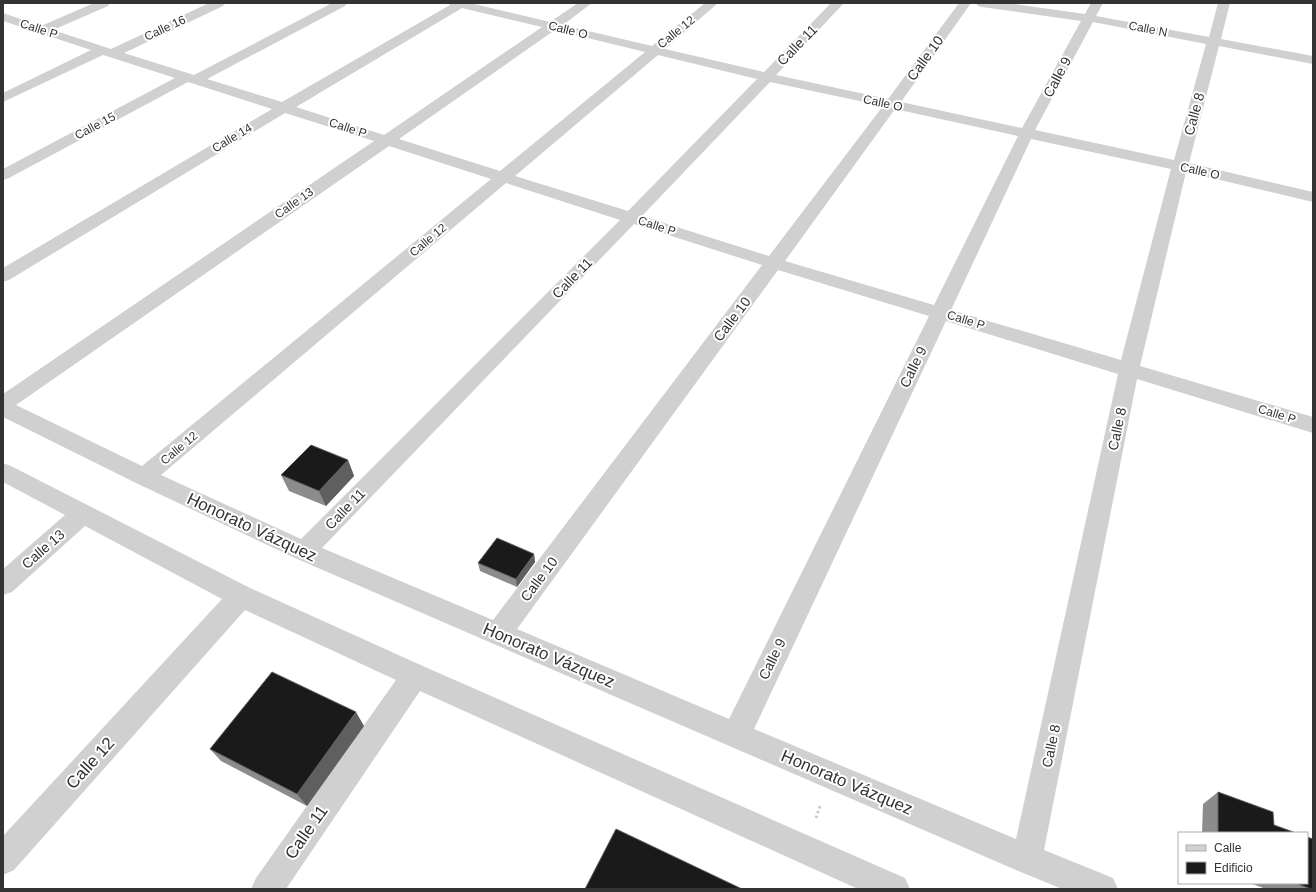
<svg xmlns="http://www.w3.org/2000/svg" width="1316" height="892" viewBox="0 0 1316 892" font-family="Helvetica,sans-serif">
<style>
.lines{fill:none;stroke-linecap:round;stroke-linejoin:round}
.path{stroke:#cdcdcd;stroke-width:3;stroke-dasharray:2.5 2.5;stroke-linecap:butt}
.minor{fill:#d0d0d0;fill-rule:evenodd}
.wall{fill:#8c8c8c}
.shaded-wall{fill:#5f5f5f}
.building{fill:#1a1a1a;stroke:#5f5f5f}
.labels{text-anchor:middle;stroke-width:4;stroke-linejoin:round;paint-order:stroke}
.far-street-label{font-size:12px;fill:#333;stroke:#fff}
.street-label{font-size:14px;fill:#333;stroke:#fff}
.near-street-label{font-size:17px;fill:#333;stroke:#fff}
</style>
<rect width="100%" height="100%" fill="#fff"/>
<g class="lines">
<path class="path" d="M816,818L820,806"/>
<path class="minor" d="M94,3H110L108,6L53,30L111,49L209,3H225L223,6L124,53L194,75L332,3H347L345,6L207,79L282,102L450,5L449,3H470L550,22L578,3H592L563,25L652,46L705,3H718L665,49L764,72L831,3H844L776,75L888,99L959,3H971L901,102L1022,128L1081,21L982,7L978,6L976,3H1008L1085,14L1091,3H1103L1096,16L1209,37L1218,3H1230L1221,39L1313,56V64L1219,46L1189,163L1313,192V202L1186,172L1140,366L1313,417V433L1137,379L1044,850L1113,878L1118,889H1062L1016,870L295,558L136,483L3,417V394L374,141L285,113L9,280L3,282V268L272,109L188,82L9,178L3,180V169L175,78L103,55L3,102V93L91,50L3,21V13L41,26ZM462,8L542,27L384,135L296,107ZM1093,22L1206,44L1174,160L1035,130ZM555,30L645,52L500,171L399,139ZM658,55L757,79L628,211L515,176ZM770,82L883,106L769,256L642,216ZM895,109L1018,136L934,305L785,261ZM1031,139L1171,169L1121,360L951,310ZM389,146L491,179L142,466L16,405ZM506,183L620,220L301,539L161,475ZM634,224L762,265L493,620L322,548ZM778,270L929,316L729,719L517,629ZM946,321L1118,374L1016,839L754,729Z
M3,463L11,466L250,588L425,667L905,878L910,889H858L420,691L286,889H251L256,878L396,680L245,610L14,870L3,875V836L222,599L85,526L12,592L3,595V569L65,515L3,482Z"/>
</g>
<path class="wall" d="M348,460L354,476L326,506L289,491L281,475Z
M534,554L535,562L517,587L480,571L478,563Z
M364,726L307,806L221,761L210,749Z
M1218,792L1274,825L1296,833H1202L1203,804Z
M1250,883H1307L1313,889H1266Z"/>
<path class="shaded-wall" d="M348,460L354,476L326,506L319,491Z
M534,554L535,562L517,587L516,579Z
M356,712L364,726L307,806L297,794Z"/>
<path class="building" d="M311,445L348,460L319,491L281,475Z
M497,538L534,554L516,579L478,563Z
M272,672L356,712L297,794L210,749Z
M1218,792L1273,812L1274,825L1296,833H1218Z
M616,829L742,889H585Z
M1307,837L1313,839V889H1311L1295,883H1307Z"/>
<g class="labels">
<g class="far-street-label">
<text transform="translate(165 28) rotate(-25)" y="4">Calle 16</text>
<text transform="translate(39 29) rotate(18)" y="4">Calle P</text>
<text transform="translate(1148 29) rotate(11)" y="4">Calle N</text>
<text transform="translate(568 30) rotate(14)" y="4">Calle O</text>
<text transform="translate(676 32) rotate(-39)" y="4">Calle 12</text>
<text transform="translate(883 103) rotate(12)" y="4">Calle O</text>
<text transform="translate(95 126) rotate(-28)" y="4">Calle 15</text>
<text transform="translate(348 128) rotate(18)" y="4">Calle P</text>
<text transform="translate(232 138) rotate(-31)" y="4">Calle 14</text>
<text transform="translate(1200 171) rotate(13)" y="4">Calle O</text>
<text transform="translate(294 203) rotate(-35)" y="4">Calle 13</text>
<text transform="translate(657 226) rotate(18)" y="4">Calle P</text>
<text transform="translate(428 240) rotate(-40)" y="4">Calle 12</text>
<text transform="translate(966 320) rotate(17)" y="4">Calle P</text>
<text transform="translate(1277 414) rotate(17)" y="4">Calle P</text>
<text transform="translate(179 448) rotate(-40)" y="4">Calle 12</text>
</g>
<g class="street-label">
<text transform="translate(797 45) rotate(-46)" y="5">Calle 11</text>
<text transform="translate(925 58) rotate(-54)" y="5">Calle 10</text>
<text transform="translate(1057 77) rotate(-62)" y="5">Calle 9</text>
<text transform="translate(1194 114) rotate(-75)" y="5">Calle 8</text>
<text transform="translate(572 278) rotate(-46)" y="5">Calle 11</text>
<text transform="translate(732 319) rotate(-53)" y="5">Calle 10</text>
<text transform="translate(913 367) rotate(-64)" y="5">Calle 9</text>
<text transform="translate(1117 429) rotate(-78)" y="5">Calle 8</text>
<text transform="translate(345 509) rotate(-46)" y="5">Calle 11</text>
<text transform="translate(43 549) rotate(-41)" y="5">Calle 13</text>
<text transform="translate(539 579) rotate(-53)" y="5">Calle 10</text>
<text transform="translate(772 659) rotate(-64)" y="5">Calle 9</text>
<text transform="translate(1051 746) rotate(-78)" y="5">Calle 8</text>
</g>
<g class="near-street-label">
<text transform="translate(252 527) rotate(25)" y="6">Honorato Vázquez</text>
<text transform="translate(549 655) rotate(23)" y="6">Honorato Vázquez</text>
<text transform="translate(90 763) rotate(-48)" y="6">Calle 12</text>
<text transform="translate(847 782) rotate(23)" y="6">Honorato Vázquez</text>
<text transform="translate(306 832) rotate(-55)" y="6">Calle 11</text>
</g>
</g>
<rect width="1316" height="892" fill="none" stroke="#333333" stroke-width="8"/>
<rect x="1178" y="832" width="130" height="52" fill="#ffffff" stroke="#adadad"/>
<rect x="1186" y="845" width="20" height="6" fill="#d0d0d0" stroke="#adadad"/>
<text x="1214" y="852" font-size="12" fill="#333333">Calle</text>
<rect x="1186" y="862" width="20" height="12" fill="#1a1a1a" stroke="#adadad"/>
<text x="1214" y="872" font-size="12" fill="#333333">Edificio</text>
</svg>
